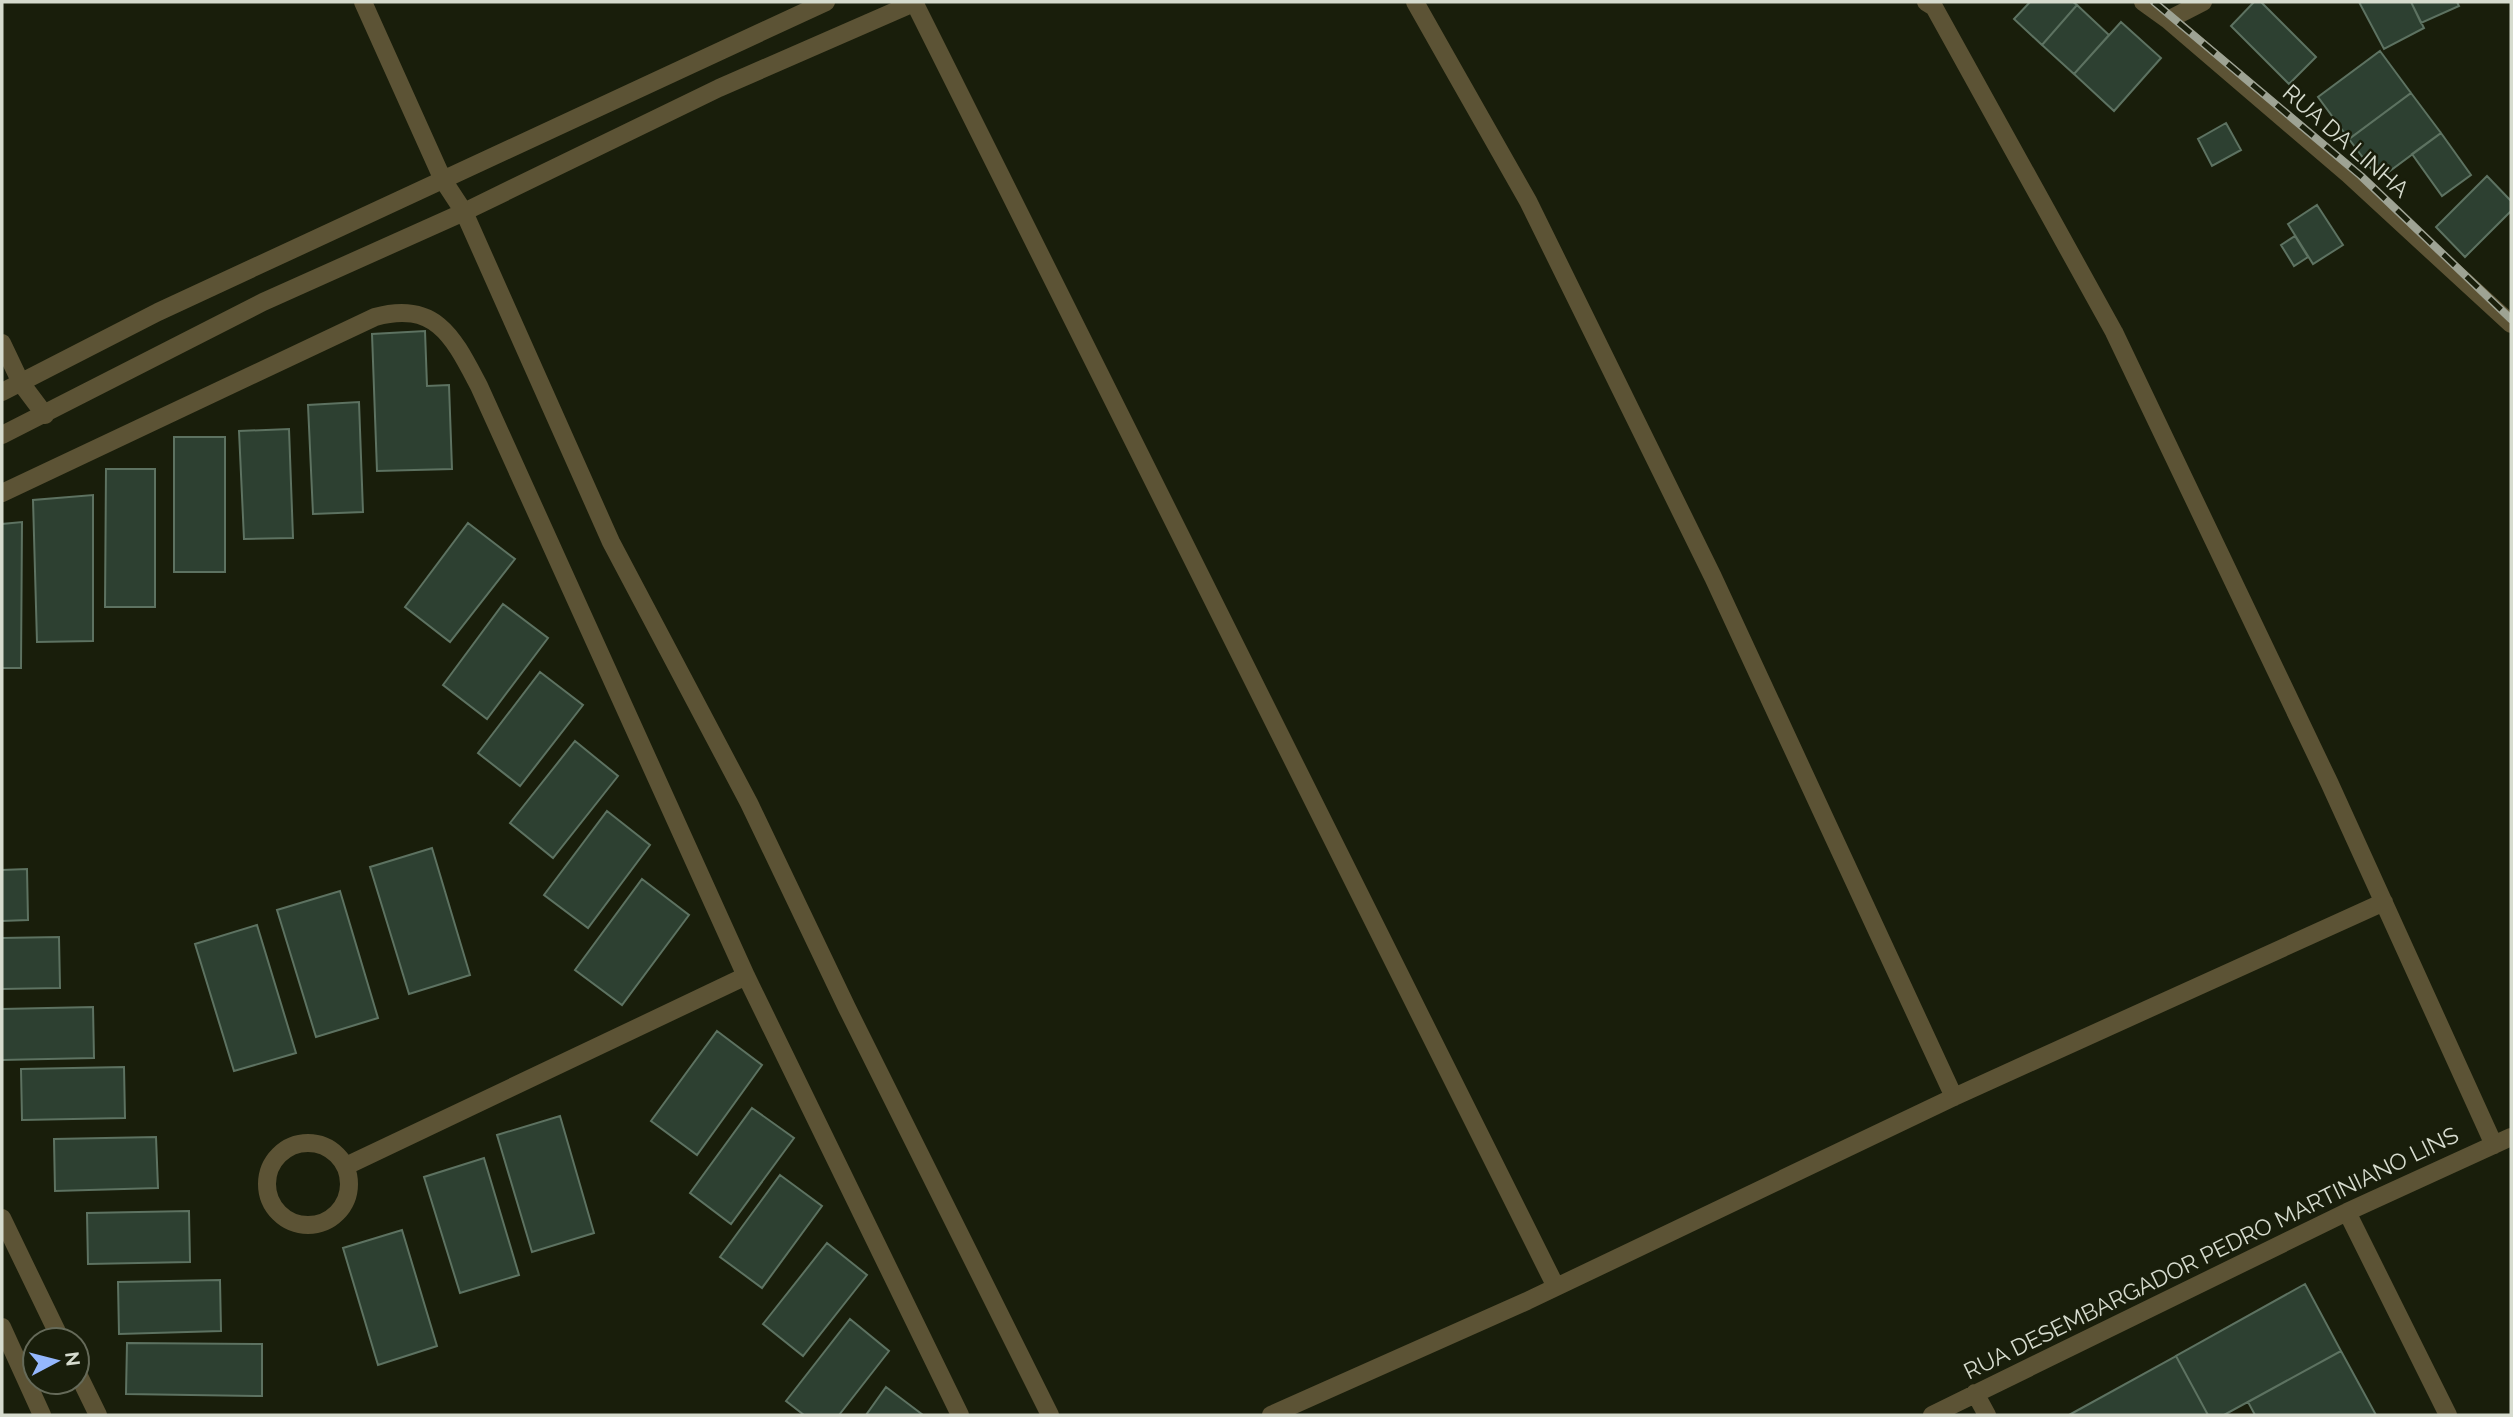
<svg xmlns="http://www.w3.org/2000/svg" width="2513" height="1417" viewBox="0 0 2513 1417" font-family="Raleway,sans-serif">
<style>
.building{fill:#2d4031;stroke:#5d7261;stroke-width:2}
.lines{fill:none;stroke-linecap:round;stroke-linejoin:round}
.street{stroke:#5c5335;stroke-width:18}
.rail-casing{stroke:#9ea394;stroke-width:8}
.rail{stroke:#191e0b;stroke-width:5;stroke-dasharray:16;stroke-linecap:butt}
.labels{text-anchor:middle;stroke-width:5;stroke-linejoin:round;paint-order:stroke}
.street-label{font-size:23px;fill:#d6dbce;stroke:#191e0b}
</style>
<rect width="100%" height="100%" fill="#191e0b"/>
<path class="building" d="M2030,2H2073L2077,5L2042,45L2014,19Z
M2254,2H2261L2316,57L2289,84L2231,26Z
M2359,2H2411L2424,28L2384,49Z
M2411,2H2457L2459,6L2421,23Z
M2077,5L2109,35L2074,74L2042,45Z
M2121,22L2161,58L2114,111L2074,74Z
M2380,51L2411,93L2349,139L2318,97Z
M2411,93L2441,133L2379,179L2349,139Z
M2226,123L2241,150L2212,166L2198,139Z
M2441,133L2471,175L2442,196L2412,154Z
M2487,176L2511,201V211L2465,257L2436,227Z
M2317,205L2343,245L2313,264L2288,224Z
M2295,236L2308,257L2294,266L2281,245Z
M425,331L427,386L449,385L452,469L377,471L372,334Z
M359,402L363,512L313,514L308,405Z
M289,429L293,538L244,539L239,431Z
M174,437H225V572H174Z
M106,469H155V607H105Z
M93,495V641L37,642L33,500Z
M22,522L21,668H2V524Z
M468,523L515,559L450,642L405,607Z
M503,604L548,638L487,719L443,685Z
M540,672L583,705L520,786L478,753Z
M575,741L618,776L553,858L510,823Z
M607,811L650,845L588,928L544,895Z
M432,848L470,975L409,994L370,867Z
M27,869L28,920L2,921V870Z
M642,879L689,915L622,1005L575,970Z
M340,891L378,1018L316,1037L277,910Z
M257,925L296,1053L234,1071L195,944Z
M59,937L60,988L2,989V938Z
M93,1007L94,1058L2,1060V1009Z
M717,1031L762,1065L697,1155L651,1121Z
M124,1067L125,1118L22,1120L21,1069Z
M752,1108L794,1138L731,1224L690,1193Z
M560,1116L594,1233L532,1252L497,1135Z
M156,1137L158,1188L55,1191L54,1139Z
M484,1158L519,1275L460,1293L424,1177Z
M780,1175L822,1206L762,1288L720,1257Z
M189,1211L190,1262L88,1264L87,1213Z
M402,1230L437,1346L378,1365L343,1248Z
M827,1243L867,1275L803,1356L763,1324Z
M220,1280L221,1331L119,1334L118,1282Z
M2305,1284L2341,1351L2224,1415H2208L2176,1356Z
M850,1319L889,1351L839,1415H804L786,1401Z
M127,1343L262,1344V1396L126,1394Z
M2341,1351L2376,1415H2255L2248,1402Z
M2176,1356L2208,1415H2069Z
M886,1387L923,1415H866Z"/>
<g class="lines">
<path class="street" d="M363,2L443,180L464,212L611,542L749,803L847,1008L1050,1415
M914,2L1556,1287
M1415,2L1528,201L1713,577L1954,1097
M1926,2L1934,7L2114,332L2329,782L2494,1145
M2143,2L2168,20L2348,174L2511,324
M2168,20L2203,2
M2,343L21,383L45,415
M2,392L158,312L826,2
M2,435L263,302L464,212L719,88L916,2
M2,493L375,317C437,300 454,339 479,386L746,976L960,1415
M267 1184a41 41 0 1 1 82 0a41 41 0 1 1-82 0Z
M346,1166L746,976
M2347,1212L2448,1415
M2,1218L61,1340
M2,1327L42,1415
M77,1372L98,1415
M1975,1393L1987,1415
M1271,1415L1527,1301L1954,1097L2384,902
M1932,1415L2347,1212L2511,1137"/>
<g class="rail-casing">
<path id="rail" d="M2154,2L2361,176L2511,319"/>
</g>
<use href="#rail" class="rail"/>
</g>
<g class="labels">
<g class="street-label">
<text transform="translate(2346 141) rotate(41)" y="8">RUA DA LINHA</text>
<text transform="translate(2211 1253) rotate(-26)" y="8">RUA DESEMBARGADOR PEDRO MARTINIANO LINS</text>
</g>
</g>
<rect width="2513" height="1417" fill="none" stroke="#d6dbce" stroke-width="7"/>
<g transform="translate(56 1361) rotate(83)"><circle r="33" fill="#191e0b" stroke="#656a59" stroke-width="2"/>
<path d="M0-5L12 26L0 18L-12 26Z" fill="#94b7fd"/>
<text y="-10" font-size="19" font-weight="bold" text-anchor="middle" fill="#d6dbce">N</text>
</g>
</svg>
